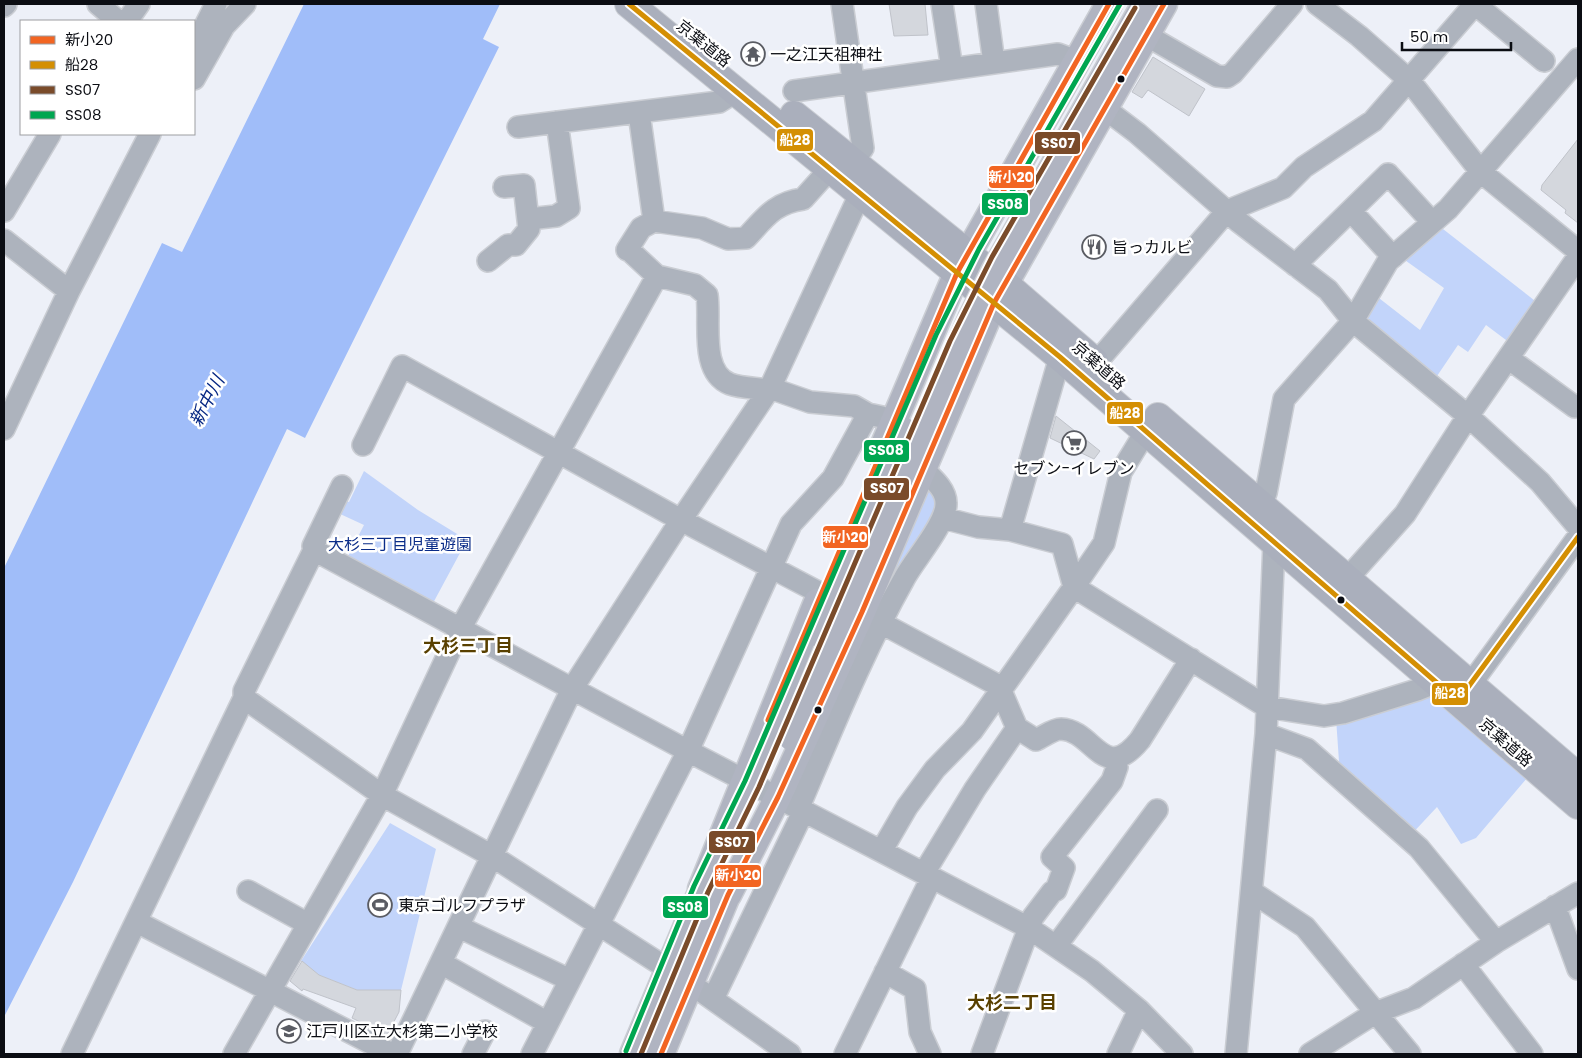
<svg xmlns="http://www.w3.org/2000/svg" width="1582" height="1058" viewBox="0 0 1582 1058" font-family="Poppins,'Noto Sans JP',sans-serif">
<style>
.green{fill:#c2d4fa}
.water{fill:#a0bdf9}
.building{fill:#d4d7dd;stroke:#c0c3ca}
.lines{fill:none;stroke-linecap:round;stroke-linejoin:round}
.minor-casing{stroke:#cacdd3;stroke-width:24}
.major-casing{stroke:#cacdd3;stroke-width:29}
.highway-casing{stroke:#cacdd3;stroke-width:30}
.minor{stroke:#adb3bd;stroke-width:21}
.major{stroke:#b0b4c1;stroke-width:26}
.highway{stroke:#aaafbc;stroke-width:28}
.major-bridge-casing{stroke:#cacdd3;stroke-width:29;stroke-linecap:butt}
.major-bridge{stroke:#b0b4c1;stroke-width:26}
.bus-1-casing{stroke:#fff;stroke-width:9}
.bus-2-casing{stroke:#fff;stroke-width:9}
.bus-3-casing{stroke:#fff;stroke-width:9}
.bus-4-casing{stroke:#fff;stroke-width:9}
.bus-1{stroke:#f26522;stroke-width:5}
.bus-2{stroke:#d48f03;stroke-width:5}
.bus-3{stroke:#7a4b2a;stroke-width:5}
.bus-4{stroke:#00a651;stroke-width:5}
.bus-dot{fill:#0b0d13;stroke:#fff;stroke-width:2}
.labels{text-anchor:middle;stroke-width:5;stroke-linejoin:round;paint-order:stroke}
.street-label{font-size:16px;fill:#0b0d13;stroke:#fff}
.poi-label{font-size:16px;fill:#0b0d13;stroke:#fff;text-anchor:start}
.park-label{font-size:16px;fill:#0a2c88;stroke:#fff}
.water-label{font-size:18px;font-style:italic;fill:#052682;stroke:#fff}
.neighbourhood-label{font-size:18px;font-weight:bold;fill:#594000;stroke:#fff}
.line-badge{stroke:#fff;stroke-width:2}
.badge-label{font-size:14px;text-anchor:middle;font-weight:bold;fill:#fff}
</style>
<rect width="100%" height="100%" fill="#edf0f8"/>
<path class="green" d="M1443,229L1539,304L1510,343L1486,325L1468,352L1458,345L1435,379L1363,317L1375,295L1420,330L1444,288L1402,258Z
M364,471L418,510L467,540L432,605L347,558L364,525L338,513L344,500L349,502Z
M926,476L940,502L879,618L867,612Z
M1430,690L1533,771L1476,838L1461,844L1437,807L1409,837L1340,776L1336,718Z
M390,823L436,849L401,990H357L319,975L301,961Z"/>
<path class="water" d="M304,4H500L483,39L499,47L305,438L287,429L73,882L4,1017V568L162,243L182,252Z"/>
<path class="building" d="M889,4H925L928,35L894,36Z
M1153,57L1205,89L1189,116L1148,90L1142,98L1132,92Z
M1578,139V223L1565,213L1566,210L1541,190L1542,185Z
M1056,416L1100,451L1094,459L1050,438Z
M302,961L319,975L357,990H401L399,1012L387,1035L352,1018L356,1008L303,989L302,991L290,981Z"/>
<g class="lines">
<g class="minor-casing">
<path id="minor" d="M98,4L118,21
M842,4L863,148L852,162
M942,4L952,69
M986,4L994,63
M1317,4L1359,36L1409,80L1481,172L1578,251
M1475,4L1544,61
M4,6L6,4
M127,21L139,4
M1146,35L1217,76L1227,77L1233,73L1292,4
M194,48L216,4
M194,79L224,26L245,4
M794,91L1058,54L1077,61
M1104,108L1137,133L1239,222L1328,290L1353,321L1468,416L1540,482L1578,527
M639,113L654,221
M518,127L719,102L727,97L732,89
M4,211L50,134
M1351,211L1393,257
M529,219L556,216L569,208L557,122
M4,240L69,291
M627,250L641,228L654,221L702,228L728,239L746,238C765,218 774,203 803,199L830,169
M630,251L657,276L695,285L707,295C711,320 699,372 730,384C741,388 756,388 768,390
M488,261L508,245H516L529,229L524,185L504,187
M1295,265L1388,174L1432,222
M1508,358L1575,407
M1096,363L1227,211L1283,188L1304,167L1373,121L1475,4
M770,388L810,402L854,406L868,414L882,417
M4,429L69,291L150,134
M363,445L402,366L681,520L820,593
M1258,502L1266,493L1284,399L1353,321L1388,261L1448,209L1578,59
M943,518L978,527L1010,530L1062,544L1074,587L1104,543L1121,472L1146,431
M1010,530L1060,357
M314,550L688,751L1029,928L1092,971L1139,1010L1182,1054
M1347,579L1405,514L1468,416L1578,257
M868,616L1003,688
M1001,691L1017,728
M1462,696L1578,537
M244,698L382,795L492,856L668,969
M1266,734L1307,749L1419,848L1496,942
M799,807C832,730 863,652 904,579C914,560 947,523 946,503C946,489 932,478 923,469
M882,850L907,807L935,769L972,731L1074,587L1267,707L1324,716L1343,713L1417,690L1437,682L1444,671
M924,873L975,789L1017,728L1036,740C1043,737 1053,729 1061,729C1094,730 1103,785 1140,740L1191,659
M248,891L308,924
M1252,892L1305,927L1410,1054
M1555,906L1578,969
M137,922L392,1054
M459,927L570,980
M1056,946L1157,810
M441,963L548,1023
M1463,964L1532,1054
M885,972L915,989L920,1032L930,1054
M701,991L790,1054
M713,999L804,810
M72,1054L244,698V691L314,550L313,546L342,486
M234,1054L382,795L460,629L657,276
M397,1054L572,689L681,520L770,388L860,194
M473,1054L485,1031
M532,1054L688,751L791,524L833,478L868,414
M845,1054L932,877
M982,1054L1033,917L1052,892L1056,890L1064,868L1052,857L1112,781L1117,767L1113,758
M1118,1054L1139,1010
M1236,1054L1266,734L1274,543
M1310,1054L1375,1013L1414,998L1496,942L1578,893"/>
</g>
<g class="major-casing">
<path id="major" d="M880,454L957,273L1109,4
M701,889L817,602
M728,895L778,797L862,612L994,303L1164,4
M633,1054L709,873
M661,1054L734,879"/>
</g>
<g class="highway-casing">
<path id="highway" d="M629,4L1060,357L1578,805
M794,115L1005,284L1094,361
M1158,417L1578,777"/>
</g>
<use href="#minor" class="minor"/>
<use href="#major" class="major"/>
<use href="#highway" class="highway"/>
<g class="major-bridge-casing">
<path id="major-bridge" d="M816,633L903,430
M791,737L972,317L995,270L1145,4"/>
</g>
<use href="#major-bridge" class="major-bridge"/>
<g class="bus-1-casing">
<path id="bus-1" d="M768,720L957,273L1109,4
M661,1054L728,895L778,797L862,612L994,303L1164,4"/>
</g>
<g class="bus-2-casing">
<path id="bus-2" d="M629,4L1060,357L1458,701L1578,537"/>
</g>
<g class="bus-3-casing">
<path id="bus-3" d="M641,1054L708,892L759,787L950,341L992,257L1135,8"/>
</g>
<g class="bus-4-casing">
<path id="bus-4" d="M626,1051L694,886L745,781L936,335L979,249L1120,4"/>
</g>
<use href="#bus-1" class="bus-1"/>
<use href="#bus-2" class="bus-2"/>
<use href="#bus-3" class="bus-3"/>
<use href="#bus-4" class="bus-4"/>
</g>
<defs>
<g id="temple-ring" transform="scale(1.25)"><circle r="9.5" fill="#fff" stroke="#5a5c63" stroke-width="1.5"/><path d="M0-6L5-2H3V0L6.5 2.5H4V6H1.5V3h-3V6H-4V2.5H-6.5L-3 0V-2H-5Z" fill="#5a5c63"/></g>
<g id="restaurant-ring" transform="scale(1.25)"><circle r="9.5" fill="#fff" stroke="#5a5c63" stroke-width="1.5"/><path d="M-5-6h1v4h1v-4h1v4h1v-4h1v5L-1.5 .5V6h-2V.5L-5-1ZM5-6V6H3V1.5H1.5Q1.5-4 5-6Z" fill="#5a5c63"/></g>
<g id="supermarket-ring" transform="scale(1.25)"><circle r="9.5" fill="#fff" stroke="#5a5c63" stroke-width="1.5"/><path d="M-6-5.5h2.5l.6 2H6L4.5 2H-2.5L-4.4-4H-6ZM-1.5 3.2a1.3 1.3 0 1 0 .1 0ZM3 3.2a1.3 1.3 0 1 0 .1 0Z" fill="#5a5c63"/></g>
<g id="stadium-ring" transform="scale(1.25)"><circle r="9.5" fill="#fff" stroke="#5a5c63" stroke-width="1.5"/><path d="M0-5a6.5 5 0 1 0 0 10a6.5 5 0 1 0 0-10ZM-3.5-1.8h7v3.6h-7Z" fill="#5a5c63"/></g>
<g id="school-ring" transform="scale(1.25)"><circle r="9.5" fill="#fff" stroke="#5a5c63" stroke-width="1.5"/><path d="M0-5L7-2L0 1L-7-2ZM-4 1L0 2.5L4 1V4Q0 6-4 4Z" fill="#5a5c63"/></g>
</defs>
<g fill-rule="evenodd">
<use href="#temple-ring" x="753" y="54"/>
<use href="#restaurant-ring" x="1094" y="247"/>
<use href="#supermarket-ring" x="1074" y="443"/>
<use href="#stadium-ring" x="380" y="905"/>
<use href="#school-ring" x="289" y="1031"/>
</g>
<g class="bus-dot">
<circle cx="1121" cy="79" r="4.5"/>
<circle cx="1341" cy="600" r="4.5"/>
<circle cx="818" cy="710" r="4.5"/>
</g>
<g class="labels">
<g class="street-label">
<text transform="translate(704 43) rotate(39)" y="6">京葉道路</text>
<text transform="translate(1099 365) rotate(41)" y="6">京葉道路</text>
<text transform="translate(1506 742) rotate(41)" y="6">京葉道路</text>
</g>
<g class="poi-label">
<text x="770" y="60">一之江天祖神社</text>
<text x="1112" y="253">旨っカルビ</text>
<text x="1074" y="474" text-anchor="middle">セブン-イレブン</text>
<text x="398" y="911">東京ゴルフプラザ</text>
<text x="306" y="1037">江戸川区立大杉第二小学校</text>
</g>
<g class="park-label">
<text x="400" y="550">大杉三丁目児童遊園</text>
</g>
<g class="water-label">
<text transform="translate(207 401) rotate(-63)" y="6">新中川</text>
</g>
<g class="neighbourhood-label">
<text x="468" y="652">大杉三丁目</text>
<text x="1012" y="1009">大杉二丁目</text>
</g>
</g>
<g class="line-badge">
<rect x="776" y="128" width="38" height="24" rx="5" fill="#d48f03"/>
<rect x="1034" y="131" width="47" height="24" rx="5" fill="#7a4b2a"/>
<rect x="988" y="165" width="47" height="24" rx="5" fill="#f26522"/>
<rect x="981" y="192" width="48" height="24" rx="5" fill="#00a651"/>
<rect x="1106" y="401" width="38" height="24" rx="5" fill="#d48f03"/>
<rect x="863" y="439" width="47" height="24" rx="5" fill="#00a651"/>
<rect x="863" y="477" width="47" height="24" rx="5" fill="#7a4b2a"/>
<rect x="822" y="525" width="47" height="24" rx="5" fill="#f26522"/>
<rect x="1431" y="682" width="38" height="24" rx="5" fill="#d48f03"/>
<rect x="708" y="830" width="48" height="24" rx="5" fill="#7a4b2a"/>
<rect x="714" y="864" width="48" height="24" rx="5" fill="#f26522"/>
<rect x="662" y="895" width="47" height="24" rx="5" fill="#00a651"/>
</g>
<g class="badge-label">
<text x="795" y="145">船28</text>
<text x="1058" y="148">SS07</text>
<text x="1011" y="182">新小20</text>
<text x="1005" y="209">SS08</text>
<text x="1125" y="418">船28</text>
<text x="886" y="455">SS08</text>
<text x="887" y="493">SS07</text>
<text x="845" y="542">新小20</text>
<text x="1450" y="698">船28</text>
<text x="732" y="847">SS07</text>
<text x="738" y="880">新小20</text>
<text x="685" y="912">SS08</text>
</g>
<rect width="1582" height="1058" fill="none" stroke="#0b0d13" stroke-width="10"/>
<rect x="20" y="20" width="175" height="115" fill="#ffffff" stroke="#9d9ea1"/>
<rect x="30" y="36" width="25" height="8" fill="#f26522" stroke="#9d9ea1"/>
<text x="65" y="45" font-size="15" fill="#0b0d13">新小20</text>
<rect x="30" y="61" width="25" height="8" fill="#d48f03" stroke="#9d9ea1"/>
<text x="65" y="70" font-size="15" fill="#0b0d13">船28</text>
<rect x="30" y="86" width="25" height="8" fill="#7a4b2a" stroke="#9d9ea1"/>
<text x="65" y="95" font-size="15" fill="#0b0d13">SS07</text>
<rect x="30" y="111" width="25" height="8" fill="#00a651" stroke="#9d9ea1"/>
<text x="65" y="120" font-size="15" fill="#0b0d13">SS08</text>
<path d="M1402 42v8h109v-8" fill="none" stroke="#0b0d13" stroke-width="2.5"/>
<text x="1410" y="42" font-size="15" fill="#0b0d13" stroke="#ffffff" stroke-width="4" paint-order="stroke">50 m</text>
</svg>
